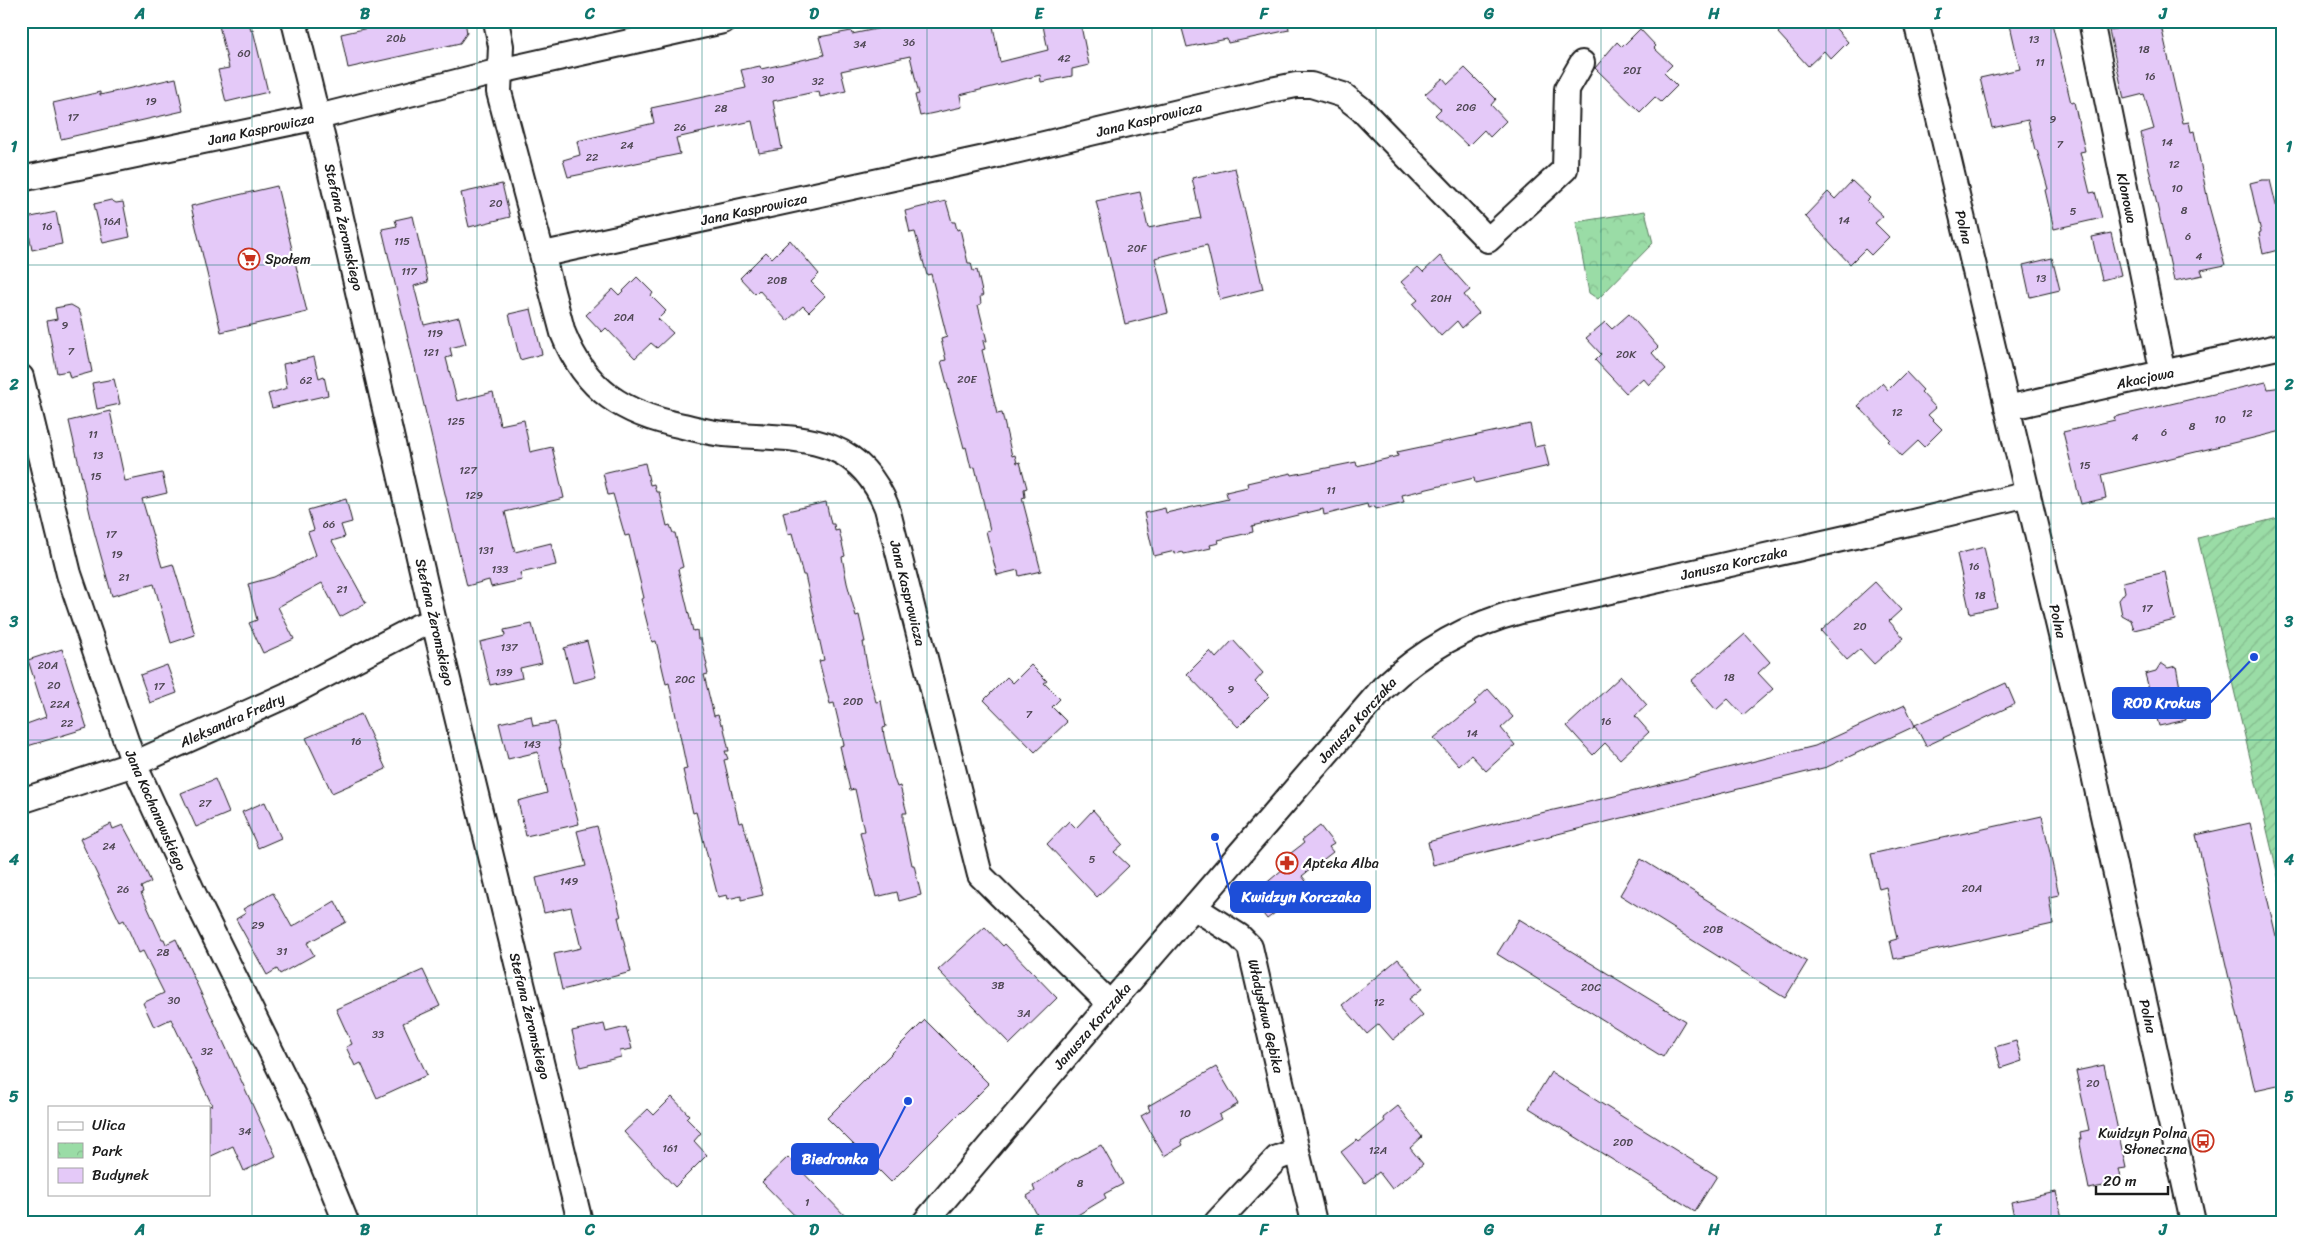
<svg xmlns="http://www.w3.org/2000/svg" width="2303" height="1243" viewBox="0 0 2303 1243" font-family="Sriracha,sans-serif">
<style>
.park{fill:url(#park-crowns);stroke:#5b7c61}
.garden{fill:url(#garden-furrows);stroke:#5b7c61}
.building{fill:#e4c9f8;stroke:#1c1c1c}
.lines{fill:none;stroke-linecap:round;stroke-linejoin:round}
.minor-casing{stroke:#1c1c1c;stroke-width:28}
.minor{stroke:#fff;stroke-width:24}
.grid{fill:none;stroke:#0f766e;stroke-width:1;stroke-opacity:0.55}
.labels{text-anchor:middle;stroke-width:4.5;stroke-linejoin:round;paint-order:stroke}
.number-label{font-size:11px;fill:#4e4753}
.street-label{font-size:14px;fill:#1c1c1c;stroke:#fff}
.poi-label{font-size:14px;fill:#1c1c1c;stroke:#fff;text-anchor:start}
.leader{fill:none;stroke:#1d4ed8;stroke-width:2}
.callout-dot{fill:#1d4ed8;stroke:#fff;stroke-width:2}
.callout{fill:#1d4ed8;stroke:#1d4ed8;stroke-width:2}
.callout-label{font-size:15px;text-anchor:middle;font-weight:bold;fill:#fff}
.neatline{fill:none;stroke:#0f766e;stroke-width:2}
.grid-label{font-size:16px;text-anchor:middle;font-weight:bold;fill:#0f766e}
</style>
<defs>
<pattern id="park-crowns" width="20" height="18" patternUnits="userSpaceOnUse" patternTransform="scale(1.25)"><rect width="20" height="18" fill="#9adca6"/><path d="M2 6a3 3 0 1 1 6 0M12 15a3 3 0 1 1 6 0" fill="none" stroke="#84bc8e"/></pattern>
<pattern id="garden-furrows" width="10" height="10" patternUnits="userSpaceOnUse" patternTransform="scale(1.25)"><rect width="10" height="10" fill="#9adca6"/><path d="M-1 1l2-2M0 10L10 0M9 11l2-2" fill="none" stroke="#84bc8e"/></pattern>
</defs>
<rect width="100%" height="100%" fill="#fff"/>
<filter id="ink" filterUnits="userSpaceOnUse"><feTurbulence type="fractalNoise" baseFrequency=".02" numOctaves="2"/><feDisplacementMap in="SourceGraphic" scale="10" xChannelSelector="R" yChannelSelector="G"/><feConvolveMatrix kernelMatrix="1 2 1 2 8 2 1 2 1" color-interpolation-filters="sRGB"/></filter>
<g filter="url(#ink)">
<path class="park" d="M1645,211L1653,243L1598,299L1589,293L1576,222Z"/>
<path class="garden" d="M2282,517V893L2198,538Z"/>
<path class="building" d="M218,21H249L251,31L253,30L268,92L226,102L218,70L229,68Z
M400,21H465L467,33L460,43L348,68L341,34Z
M915,21H992L1000,62L1048,50L1042,21H1080L1089,65L1072,69V76L1041,82L1040,75L960,95L962,107L920,116L915,95L919,94L910,56L841,71L846,91L820,97L819,91L773,101L782,149L759,153L752,121L676,138L680,154L568,177L563,160L580,155L577,141L654,123L651,108L746,88L741,70L760,66L761,69L824,55L819,37L851,31L852,34Z
M1197,21H1288L1289,30L1228,43L1227,39L1187,47L1181,25Z
M1788,21H1829L1848,42L1831,59L1824,51L1808,66L1778,33Z
M2027,21H2037L2038,26L2052,23L2071,103L2074,102L2085,151L2080,152L2090,193L2095,192L2102,218L2054,229L2045,190L2048,189L2037,150H2035L2028,120L1992,128L1980,78L2020,69L2010,25Z
M2115,21H2160L2183,123L2189,122L2191,132L2194,131L2209,206L2225,265L2201,270L2203,275L2174,281L2141,133L2154,129L2144,94L2124,99L2109,30L2117,29Z
M1640,29L1656,46L1654,48L1672,65L1664,73L1677,86L1661,102L1655,97L1640,112L1595,68L1617,42L1622,47Z
M1465,68L1496,99L1491,105L1506,121L1490,137L1484,130L1468,146L1435,115L1441,109L1425,94L1443,78L1448,84Z
M176,78L183,111L61,139L53,103L100,92V95Z
M1235,168L1263,289L1220,300L1207,245L1155,258L1168,313L1125,324L1096,201L1140,192L1148,228L1201,218L1192,178Z
M2262,180H2270L2282,230V249L2263,254L2259,233L2261,232L2250,183Z
M1852,181L1870,198L1867,201L1883,216L1875,223L1889,237L1871,255L1865,249L1850,264L1805,216L1828,192L1835,199Z
M502,184L510,217L469,227L461,193Z
M277,186L307,312L221,332L191,206Z
M111,200L116,203L123,202L130,237L103,243L94,204Z
M946,201L952,222H955L957,230L960,229L968,263H971L973,271L977,270L983,296H980L981,304L978,305L987,341H983L985,349L982,350L997,414L1002,413L1012,456L1015,455L1017,463L1020,462L1027,488L1024,489L1025,497L1022,498L1041,571L1019,576L1018,570L997,575L986,531L990,530L975,467L971,468L966,447L964,448L941,361L946,360L941,339L947,337L931,274L927,275L915,232L910,233L905,211Z
M56,212L62,244L32,250L26,218Z
M413,216L428,282L414,286L424,325L459,317L466,344L450,348L452,356L446,358L457,401L493,392L500,425L524,420L530,452L552,447L564,498L505,512L515,552L551,543L556,565L520,573L522,580L491,587L489,580L467,586L382,229L397,226L395,220Z
M2111,233L2121,275L2102,280L2092,237Z
M790,240L819,274L811,282L825,296L809,312L803,306L787,321L759,290L755,294L740,278L766,252L772,258Z
M1440,256L1470,290L1464,295L1479,313L1462,328L1457,321L1441,336L1413,304L1418,300L1401,282L1418,267L1423,272Z
M2052,258L2060,290L2030,297L2023,265Z
M637,277L653,293L651,296L666,311L658,319L673,333L657,348L651,343L635,358L606,328L602,332L586,315L613,289L619,295Z
M71,305L78,309L81,315L92,372L70,378L68,371L57,373L47,321L57,319L55,308Z
M531,309L542,354L520,360L509,314Z
M1629,314L1658,347L1652,353L1666,369L1649,385L1643,378L1626,393L1595,360L1601,354L1586,338L1605,322L1612,329Z
M314,357L319,378L324,376L328,395L272,408L268,394L287,388L283,364Z
M1906,372L1923,390L1921,392L1936,408L1928,415L1942,429L1924,447L1918,441L1902,456L1888,441L1890,439L1858,406L1882,383L1888,390Z
M114,379L120,404L97,409L92,383Z
M2266,382L2268,389L2282,387V431L2101,475L2106,498L2081,504L2063,432L2115,420L2114,417Z
M110,411L125,481L162,473L167,493L142,499L162,567L173,564L195,635L171,643L154,584L112,596L94,531L69,421Z
M1530,424L1535,447L1544,445L1549,466L1475,483L1474,478L1402,495L1404,502L1376,509L1375,506L1368,508L1367,504L1324,515L1323,509L1252,526L1253,532L1218,540L1219,543L1210,545L1211,548L1184,554L1183,552L1175,554V551L1154,556L1144,513L1165,508L1166,513L1228,499L1226,492L1248,487L1247,483L1291,473L1292,475L1356,462L1357,466L1398,456L1397,452Z
M645,463L650,485L654,484L656,492H659L667,526L670,525L673,533H675L683,567L678,569L693,631L697,630L698,639H701L707,665L706,666L708,674L704,675L714,716L718,715L721,724H723L729,751H725L728,759L724,760L739,823L743,822L763,895L741,900V896L728,899L727,895L718,897L696,812L693,813L683,770L687,769L669,683L666,684L656,641L652,642L641,599L644,598L629,535L625,536L613,494L608,495L603,473Z
M346,499L352,522L341,525L345,537L332,541L366,603L340,617L322,583L278,607L294,639L263,653L249,623L257,620L248,584L274,577L316,555L308,532L314,530L308,510Z
M826,502L831,524H834L835,531L839,530L845,556L842,557L847,583L856,616L859,615L865,642H863L868,671L876,702L881,701L886,727L883,728L884,736L894,779L897,787L900,786L907,813H903V822L912,865H914L921,895L899,901L897,892L876,897L860,832L864,831L855,789L850,790L840,746L844,745L834,703L830,704L819,661L824,660L805,575H803L792,533L788,534L783,512Z
M1984,547L1997,607L1970,613L1957,554Z
M2165,572L2175,620L2134,630L2131,620L2122,615L2119,600L2125,592L2123,582Z
M1875,582L1901,610L1889,621L1904,638L1874,664L1860,649L1847,660L1821,631Z
M532,624L542,663L520,668L522,678L490,685L480,642L505,636L504,630Z
M1745,634L1770,662L1758,673L1773,689L1743,715L1728,699L1716,710L1691,681Z
M1233,640L1263,673L1255,682L1269,696L1238,727L1187,674L1210,651L1216,658Z
M587,641L596,677L573,683L564,648Z
M62,649L87,728L21,748V726L46,717L28,660Z
M2161,663L2168,668L2176,666L2186,720L2159,726L2145,674L2156,671Z
M167,665L177,693L150,703L140,675Z
M1031,665L1047,681L1044,683L1060,699L1052,707L1067,722L1035,752L984,700L1007,677L1013,683Z
M1621,676L1647,705L1635,716L1649,732L1620,759L1605,743L1593,755L1567,726Z
M2006,683L2015,704L1926,746L1915,725Z
M1488,689L1513,717L1501,728L1515,745L1486,771L1471,755L1459,766L1434,738L1476,704L1474,702Z
M1905,705L1915,726L1827,767L1433,865L1428,842L1493,824L1619,795L1815,746Z
M361,714L386,769L332,793L306,738Z
M531,716L533,726L555,722L560,746L559,747L579,824L526,836L518,801L547,793L538,752L508,759L499,723Z
M215,779L229,813L196,827L181,793Z
M265,802L281,838L258,848L242,812Z
M1093,810L1123,844L1114,852L1129,866L1097,897L1047,844L1069,821L1076,828Z
M2042,816L2059,895L2049,897L2053,924L1894,959L1890,941L1897,939L1886,887L1879,889L1871,854Z
M2250,823L2282,962V1085L2255,1091L2196,835Z
M111,824L113,829L123,825L138,853L151,882L141,887L143,892L141,893L162,939H164L166,944L176,939L276,1156L244,1171L233,1146L209,1157V1106L212,1105L171,1019L154,1027L143,1003L164,993L143,951L139,953L124,920L120,922L80,839Z
M597,826L621,917H618L631,972L562,990L554,954L581,948L571,907L544,913L536,878L586,866L577,831Z
M1320,826L1334,844L1329,847L1333,852L1302,876L1306,881L1290,894L1292,900L1267,919L1254,902L1262,896L1257,891L1283,869L1278,863L1304,843L1302,840Z
M1641,859L1807,962L1785,998L1620,895Z
M273,893L292,927L335,901L346,922L307,943L314,955L280,974L277,969L267,975L236,919L246,913L243,909Z
M1519,919L1685,1021L1663,1057L1497,954Z
M985,927L1003,946L1005,944L1057,998L1010,1044L938,970Z
M1398,959L1423,988L1409,999L1423,1015L1393,1040L1379,1024L1367,1034L1342,1005Z
M423,970L440,1006L403,1023L427,1075L377,1098L361,1063L355,1066L346,1047L352,1044L336,1009Z
M925,1020L989,1084L891,1182L827,1118Z
M604,1024L606,1032L626,1027L632,1049L620,1051L621,1057L580,1067L572,1031Z
M2016,1041L2022,1061L2001,1068L1995,1047Z
M2104,1065L2126,1168L2119,1169L2122,1182L2089,1189L2079,1139H2081L2080,1132L2089,1130L2076,1071Z
M1216,1067L1238,1104L1219,1115L1221,1119L1181,1141L1183,1145L1164,1156L1141,1116L1150,1111L1148,1106Z
M1551,1072L1717,1176L1695,1211L1529,1108Z
M672,1097L689,1115L686,1118L701,1133L694,1141L707,1155L675,1187L624,1132L648,1109L654,1115Z
M1398,1106L1422,1137L1410,1148L1423,1164L1392,1189L1379,1172L1365,1183L1341,1152L1357,1140L1359,1142L1385,1121L1383,1118Z
M1101,1145L1123,1184L1104,1194L1106,1198L1066,1222H1041L1027,1196L1035,1191L1033,1186L1070,1161Z
M788,1157L851,1222H801L762,1182Z
M2056,1192L2063,1222H2015L2011,1202Z"/>
<g class="lines">
<g class="minor-casing">
<path id="minor" d="M294,21L325,148L434,622L580,1222
M496,21L501,46L499,92L563,333C586,391 624,414 683,426C696,429 710,433 724,434C793,440 856,429 887,508L980,875L1110,1004
M1916,21L2094,775L2193,1222
M2091,21L2163,374
M21,179L318,117L500,71L723,21
M544,254L985,158L1271,90L1296,85H1311L1343,95L1361,109L1488,240L1565,169L1567,89L1582,63
M21,377L69,574L134,764L197,901L302,1114L346,1222
M2007,408L2282,346
M21,801L134,764L287,695L419,626L434,622
M1195,908L1239,936L1250,947L1297,1151L1277,1158L1217,1222
M1297,1151L1314,1222
M925,1222L1110,1004L1383,688C1423,650 1467,625 1521,611L1859,535L2028,494"/>
</g>
<use href="#minor" class="minor"/>
</g>
</g>
<path class="grid" d="M252,21V1222M477,21V1222M702,21V1222M927,21V1222M1152,21V1222M1376,21V1222M1601,21V1222M1826,21V1222M2051,21V1222M21,265H2282M21,503H2282M21,740H2282M21,978H2282"/>
<defs>
<g id="supermarket-ring" transform="scale(1.125)"><circle r="9.5" fill="#fff" stroke="#c8321e" stroke-width="1.5"/><path d="M-6-5.5h2.5l.6 2H6L4.5 2H-2.5L-4.4-4H-6ZM-1.5 3.2a1.3 1.3 0 1 0 .1 0ZM3 3.2a1.3 1.3 0 1 0 .1 0Z" fill="#c8321e"/></g>
<g id="pharmacy-ring" transform="scale(1.125)"><circle r="9.5" fill="#fff" stroke="#c8321e" stroke-width="1.5"/><path d="M-2-6h4v4h4v4h-4v4h-4v-4h-4v-4h4Z" fill="#c8321e"/></g>
<g id="bus-ring" transform="scale(1.125)"><circle r="9.5" fill="#fff" stroke="#c8321e" stroke-width="1.5"/><path d="M-5-6H5V4H4V6H2V4H-2V6H-4V4H-5ZM-3.5-4V0h7V-4ZM-3.5 1.2v1.5H-2V1.2ZM2 1.2v1.5H3.5V1.2Z" fill="#c8321e"/></g>
</defs>
<g fill-rule="evenodd">
<use href="#supermarket-ring" x="249" y="259"/>
<use href="#pharmacy-ring" x="1287" y="863"/>
<use href="#bus-ring" x="2203" y="1141"/>
</g>
<g class="labels">
<g class="number-label">
<text x="396" y="42">20b</text>
<text x="2034" y="43">13</text>
<text x="909" y="46">36</text>
<text x="860" y="48">34</text>
<text x="2144" y="53">18</text>
<text x="244" y="57">60</text>
<text x="1064" y="62">42</text>
<text x="2040" y="66">11</text>
<text x="1632" y="74">20I</text>
<text x="2150" y="80">16</text>
<text x="768" y="83">30</text>
<text x="818" y="85">32</text>
<text x="151" y="105">19</text>
<text x="1466" y="111">20G</text>
<text x="721" y="112">28</text>
<text x="73" y="121">17</text>
<text x="2053" y="123">9</text>
<text x="680" y="131">26</text>
<text x="2167" y="146">14</text>
<text x="2060" y="148">7</text>
<text x="627" y="149">24</text>
<text x="592" y="161">22</text>
<text x="2174" y="168">12</text>
<text x="2177" y="192">10</text>
<text x="496" y="207">20</text>
<text x="2184" y="214">8</text>
<text x="2073" y="215">5</text>
<text x="1844" y="224">14</text>
<text x="112" y="225">16A</text>
<text x="47" y="230">16</text>
<text x="2188" y="240">6</text>
<text x="402" y="245">115</text>
<text x="1137" y="252">20F</text>
<text x="2199" y="260">4</text>
<text x="409" y="275">117</text>
<text x="2041" y="282">13</text>
<text x="777" y="284">20B</text>
<text x="1441" y="302">20H</text>
<text x="624" y="321">20A</text>
<text x="65" y="329">9</text>
<text x="435" y="337">119</text>
<text x="71" y="355">7</text>
<text x="431" y="356">121</text>
<text x="1626" y="358">20K</text>
<text x="967" y="383">20E</text>
<text x="306" y="384">62</text>
<text x="1897" y="416">12</text>
<text x="2247" y="417">12</text>
<text x="2220" y="423">10</text>
<text x="456" y="425">125</text>
<text x="2192" y="430">8</text>
<text x="2164" y="436">6</text>
<text x="93" y="438">11</text>
<text x="2135" y="441">4</text>
<text x="98" y="459">13</text>
<text x="2085" y="469">15</text>
<text x="468" y="474">127</text>
<text x="96" y="480">15</text>
<text x="1331" y="494">11</text>
<text x="474" y="499">129</text>
<text x="329" y="528">66</text>
<text x="111" y="538">17</text>
<text x="486" y="554">131</text>
<text x="117" y="558">19</text>
<text x="1974" y="570">16</text>
<text x="500" y="573">133</text>
<text x="124" y="581">21</text>
<text x="342" y="593">21</text>
<text x="1980" y="599">18</text>
<text x="2147" y="612">17</text>
<text x="1860" y="630">20</text>
<text x="509" y="651">137</text>
<text x="48" y="669">20A</text>
<text x="504" y="676">139</text>
<text x="1729" y="681">18</text>
<text x="685" y="683">20C</text>
<text x="54" y="689">20</text>
<text x="159" y="690">17</text>
<text x="1231" y="693">9</text>
<text x="853" y="705">20D</text>
<text x="60" y="708">22A</text>
<text x="1029" y="718">7</text>
<text x="1606" y="725">16</text>
<text x="67" y="727">22</text>
<text x="1472" y="737">14</text>
<text x="356" y="745">16</text>
<text x="532" y="748">143</text>
<text x="205" y="807">27</text>
<text x="109" y="850">24</text>
<text x="1092" y="863">5</text>
<text x="569" y="885">149</text>
<text x="1972" y="892">20A</text>
<text x="123" y="893">26</text>
<text x="258" y="929">29</text>
<text x="1713" y="933">20B</text>
<text x="282" y="955">31</text>
<text x="163" y="956">28</text>
<text x="998" y="989">3B</text>
<text x="1591" y="991">20C</text>
<text x="174" y="1004">30</text>
<text x="1379" y="1006">12</text>
<text x="1024" y="1017">3A</text>
<text x="378" y="1038">33</text>
<text x="207" y="1055">32</text>
<text x="2093" y="1087">20</text>
<text x="1185" y="1117">10</text>
<text x="245" y="1135">34</text>
<text x="1623" y="1146">20D</text>
<text x="670" y="1152">161</text>
<text x="1378" y="1154">12A</text>
<text x="1080" y="1187">8</text>
<text x="807" y="1206">1</text>
</g>
<g class="street-label">
<text transform="translate(1149 119) rotate(-14)" y="5">Jana Kasprowicza</text>
<text transform="translate(261 129) rotate(-12)" y="5">Jana Kasprowicza</text>
<text transform="translate(2127 198) rotate(78)" y="5">Klonowa</text>
<text transform="translate(754 209) rotate(-12)" y="5">Jana Kasprowicza</text>
<text transform="translate(344 227) rotate(77)" y="5">Stefana Żeromskiego</text>
<text transform="translate(1964 227) rotate(77)" y="5">Polna</text>
<text transform="translate(2145 378) rotate(-12)" y="5">Akacjowa</text>
<text transform="translate(1734 563) rotate(-13)" y="5">Janusza Korczaka</text>
<text transform="translate(908 593) rotate(76)" y="5">Jana Kasprowicza</text>
<text transform="translate(2058 621) rotate(77)" y="5">Polna</text>
<text transform="translate(435 622) rotate(77)" y="5">Stefana Żeromskiego</text>
<text transform="translate(232 720) rotate(-24)" y="5">Aleksandra Fredry</text>
<text transform="translate(1357 720) rotate(-48)" y="5">Janusza Korczaka</text>
<text transform="translate(156 810) rotate(66)" y="5">Jana Kochanowskiego</text>
<text transform="translate(530 1016) rotate(76)" y="5">Stefana Żeromskiego</text>
<text transform="translate(1266 1016) rotate(77)" y="5">Władysława Gębika</text>
<text transform="translate(2148 1016) rotate(77)" y="5">Polna</text>
<text transform="translate(1092 1026) rotate(-49)" y="5">Janusza Korczaka</text>
</g>
<g class="poi-label">
<text x="265" y="264">Społem</text>
<text x="1303" y="868">Apteka Alba</text>
<text x="2187" y="1138" text-anchor="end">Kwidzyn Polna<tspan x="2187" dy="16">Słoneczna</tspan></text>
</g>
</g>
<path class="leader" d="M2254 657L2210 703M1215 837L1231 897M908 1101L878 1159"/>
<g class="callout-dot">
<circle cx="2254" cy="657" r="5"/>
<circle cx="1215" cy="837" r="5"/>
<circle cx="908" cy="1101" r="5"/>
</g>
<g class="callout">
<rect x="2113" y="688" width="97" height="30" rx="5"/>
<rect x="1231" y="882" width="139" height="30" rx="5"/>
<rect x="792" y="1144" width="86" height="30" rx="5"/>
</g>
<g class="callout-label">
<text x="2162" y="708">ROD Krokus</text>
<text x="1301" y="902">Kwidzyn Korczaka</text>
<text x="835" y="1164">Biedronka</text>
</g>
<rect width="2303" height="1243" fill="none" stroke="#fff" stroke-width="55"/>
<rect x="48" y="1106" width="162" height="90" fill="#ffffff" stroke="#a4a4a4"/>
<rect x="58" y="1122" width="25" height="8" fill="#ffffff" stroke="#a4a4a4"/>
<text x="92" y="1130" font-size="15" fill="#1c1c1c">Ulica</text>
<rect x="58" y="1143" width="25" height="15" fill="url(#park-crowns)" stroke="#a4a4a4"/>
<text x="92" y="1156" font-size="15" fill="#1c1c1c">Park</text>
<rect x="58" y="1168" width="25" height="15" fill="#e4c9f8" stroke="#a4a4a4"/>
<text x="92" y="1180" font-size="15" fill="#1c1c1c">Budynek</text>
<path d="M2096 1186v8h72v-8" fill="none" stroke="#1c1c1c" stroke-width="2.5"/>
<text x="2103" y="1186" font-size="15" fill="#1c1c1c" stroke="#ffffff" stroke-width="4" paint-order="stroke">20 m</text>
<rect x="28" y="28" width="2248" height="1188" class="neatline"/>
<g class="grid-label">
<text x="140" y="19">A</text>
<text x="365" y="19">B</text>
<text x="590" y="19">C</text>
<text x="814" y="19">D</text>
<text x="1039" y="19">E</text>
<text x="1264" y="19">F</text>
<text x="1489" y="19">G</text>
<text x="1714" y="19">H</text>
<text x="1938" y="19">I</text>
<text x="2163" y="19">J</text>
<text x="14" y="152">1</text>
<text x="2289" y="152">1</text>
<text x="14" y="390">2</text>
<text x="2289" y="390">2</text>
<text x="14" y="627">3</text>
<text x="2289" y="627">3</text>
<text x="14" y="865">4</text>
<text x="2289" y="865">4</text>
<text x="14" y="1102">5</text>
<text x="2289" y="1102">5</text>
<text x="140" y="1235">A</text>
<text x="365" y="1235">B</text>
<text x="590" y="1235">C</text>
<text x="814" y="1235">D</text>
<text x="1039" y="1235">E</text>
<text x="1264" y="1235">F</text>
<text x="1489" y="1235">G</text>
<text x="1714" y="1235">H</text>
<text x="1938" y="1235">I</text>
<text x="2163" y="1235">J</text>
</g>
</svg>
